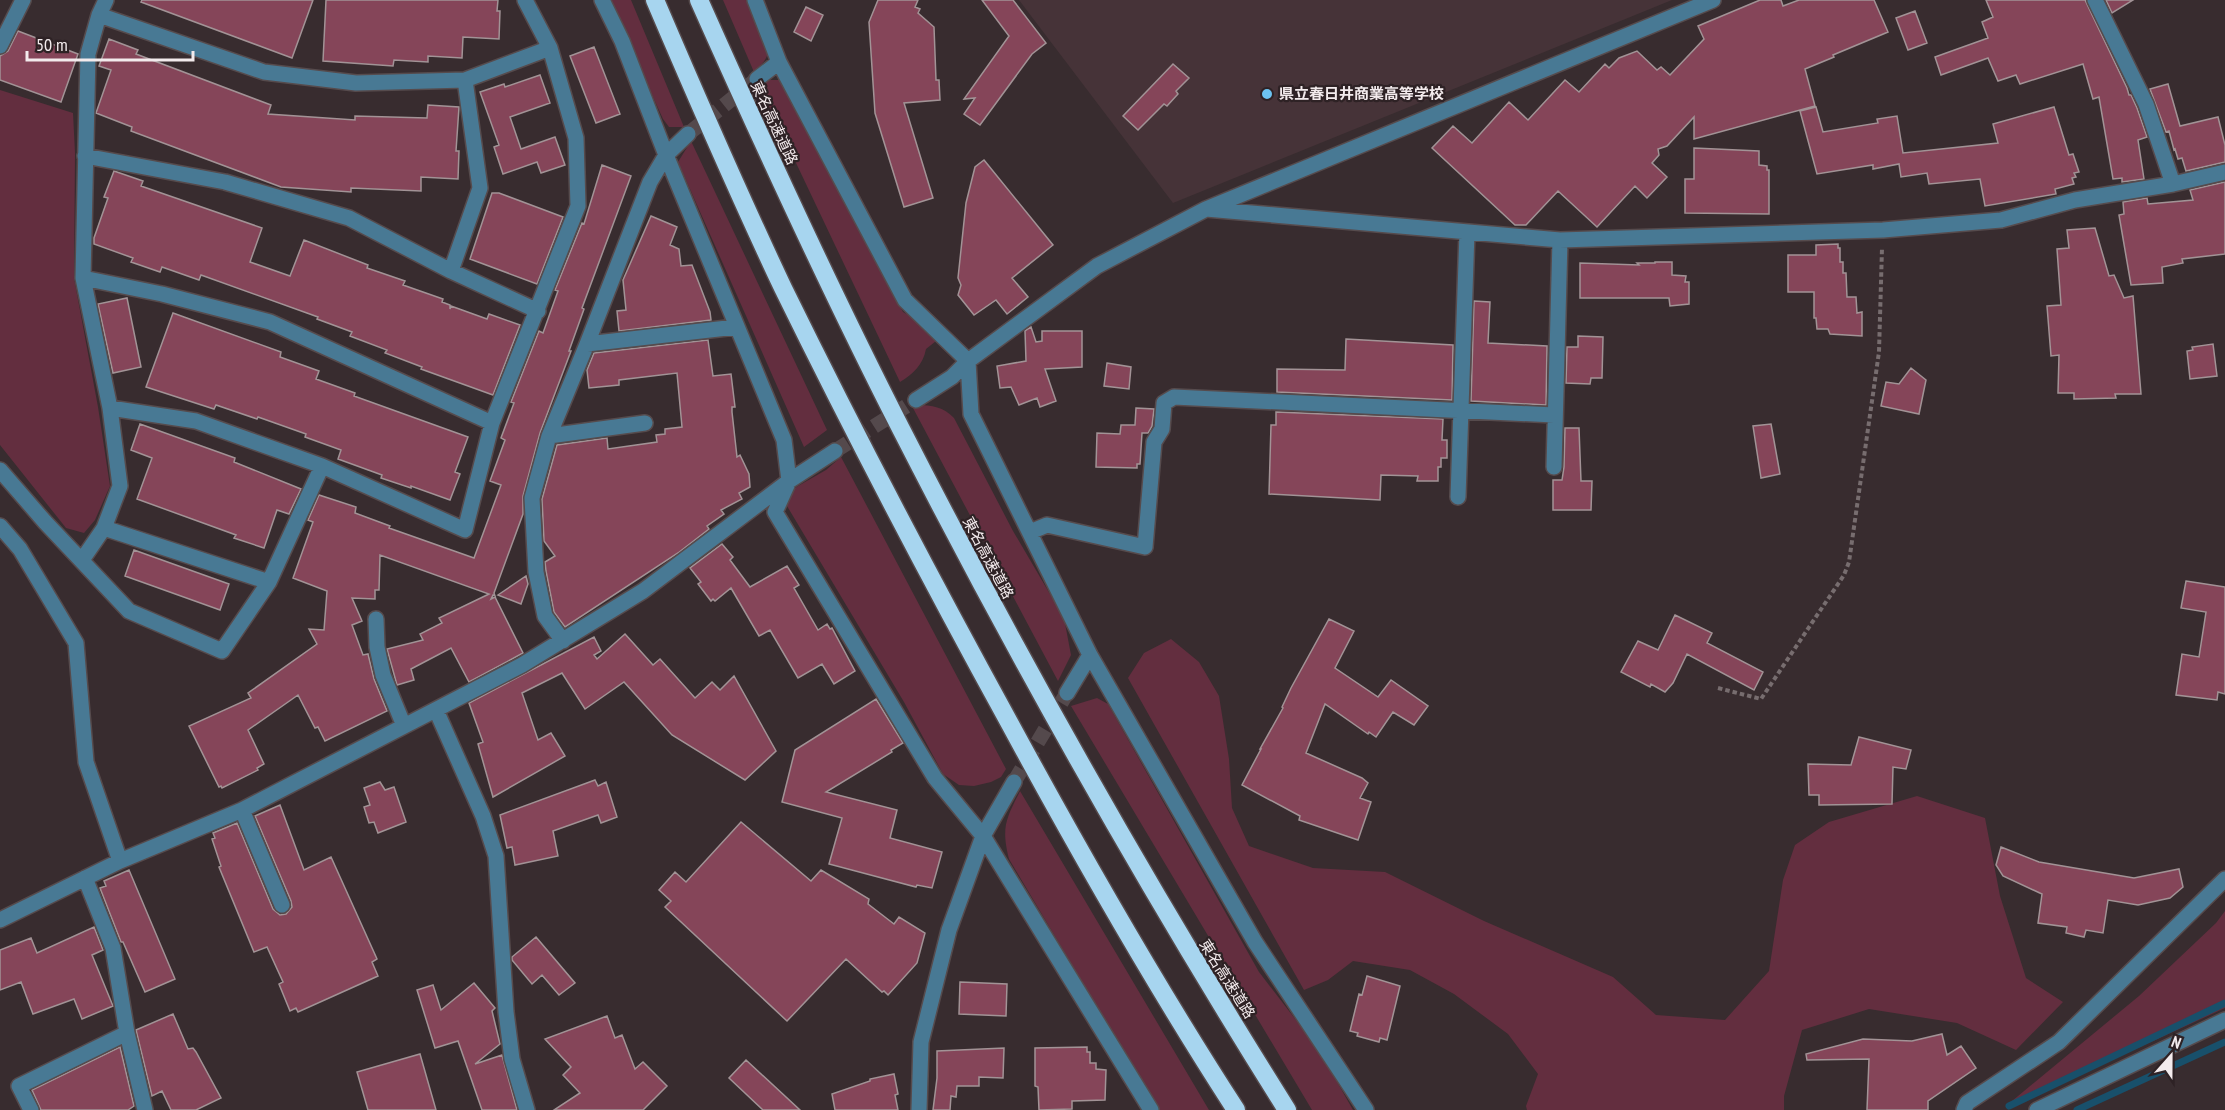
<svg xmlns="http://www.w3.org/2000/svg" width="2225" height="1110" viewBox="0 0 2225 1110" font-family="'PT Sans Narrow','Noto Sans JP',sans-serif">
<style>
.built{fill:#463338}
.green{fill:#632e3f}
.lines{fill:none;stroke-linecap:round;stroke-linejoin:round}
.stream{stroke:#18506b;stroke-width:7}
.building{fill:#854559;stroke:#a29396;stroke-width:1.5}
.minor-tunnel{stroke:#54494c;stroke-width:15;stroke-dasharray:15 8;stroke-linecap:butt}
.minor-casing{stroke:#564b4d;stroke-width:18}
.highway-casing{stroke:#564b4d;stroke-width:21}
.path{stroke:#776d6f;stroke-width:4;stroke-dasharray:4.5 3;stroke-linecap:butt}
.minor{stroke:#487994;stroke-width:15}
.highway{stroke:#a7d5ef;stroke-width:18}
.poi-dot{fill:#6cc3f2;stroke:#2e2225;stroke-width:2}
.labels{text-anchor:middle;stroke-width:4.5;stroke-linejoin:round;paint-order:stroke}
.poi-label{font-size:15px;font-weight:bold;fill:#f3ebed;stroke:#2e2225;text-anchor:start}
.street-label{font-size:15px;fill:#f3ebed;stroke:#2e2225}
</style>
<rect width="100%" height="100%" fill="#382c2f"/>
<path class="built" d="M1019,0H1672L1173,203Z"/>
<path class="green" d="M609,0H631L684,127H669L663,119Z
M723,0H747C753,13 770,39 768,53C766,61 760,66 754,72Z
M766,80H781L903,312L919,321L936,341L926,349C923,365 913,374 900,382L759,85Z
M0,90L73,113L75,153L74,278L98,407L110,486L95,520L84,533L66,528L0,445Z
M691,141L827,430L804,447L678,162Z
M916,405C933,405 943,407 954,418L1013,531L1064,618L1071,655L1058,681L913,408Z
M841,457L1006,769L1001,777L991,782L974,786L959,785L943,774L904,702L787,506L791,490L826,470Z
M1171,639L1199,662L1219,696L1229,759L1232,808L1249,846L1313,868L1385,872L1484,921L1613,977L1656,1015L1725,1020L1769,971L1783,880L1795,845L1829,822L1917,796L1985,818L2000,896L2026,978L2063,1002L2016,1050L1957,1023L1869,1009L1802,1030L1784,1096V1110H1527L1526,1106L1538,1074L1508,1034L1454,994L1410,970L1353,961L1328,980L1304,990L1128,678L1144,653Z
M1097,698L1108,704L1259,972L1319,1050L1353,1110H1312L1071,706Z
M1020,791L1209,1110H1159L1154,1103L1009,859C1001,827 1006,819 1020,791Z
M2225,911V1008L2020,1102L2012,1101L2139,996L2216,923Z"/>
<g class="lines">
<path class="stream" d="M2009,1106L2225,1003
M2077,1110L2225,1042"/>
</g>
<path class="building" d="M142,0H313L292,58L141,2Z
M326,0H498L497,11H500L499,39L463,37L462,58L428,56V62L394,60L393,66L323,61Z
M878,0H918L915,7L920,9L918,13L934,27L936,80H939L940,100L904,103L933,198L904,207L875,113L869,22Z
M982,0H1013L1046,43L1032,54L980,125L964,114L975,98L964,99L1009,36Z
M1760,0H1781L1783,6L1799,0H1874L1888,32L1833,55L1834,57L1805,69L1815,106L1694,139V117L1667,146L1658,149L1659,155L1652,163L1667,177L1647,198L1635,186L1597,227L1558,191L1526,225H1515L1432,148L1453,126L1472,143L1509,102L1528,120L1565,80L1579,92L1605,64L1609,68L1619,58L1637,51L1657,70L1661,67L1670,75L1704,39L1698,26Z
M1986,0H2085L2127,88L2129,95H2131L2137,108L2147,137L2138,140L2144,179L2122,182V178L2113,179L2099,97L2093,99L2083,64L2020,84L2016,75L1998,81L1988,58L1941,75L1935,57L1988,38L1982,22L1993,17Z
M2106,0H2133L2112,13Z
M806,7L823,15L811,41L794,32Z
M1915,11L1927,43L1908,50L1896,18Z
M18,31L78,54L61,102L0,80V56L8,51Z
M109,39L138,50L136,54L271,105L268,114L355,120V116L427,118L428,105L459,107L456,151H459L458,179L421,177V191L351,188V192L281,187L131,131L132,127L96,113L111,70L99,66Z
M594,47L620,114L596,123L570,56Z
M1173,64L1189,78L1176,91L1178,94L1167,106L1164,104L1138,130L1123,116Z
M540,75L550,103L510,117L521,149L555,137L565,165L541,173L537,162L503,174L494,147L499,145L480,92L504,84L505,87Z
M2168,84L2180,126L2218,117L2225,145V162L2186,171L2182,158L2178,159L2175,149L2174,150L2169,131L2166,132L2150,89Z
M1816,107L1823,132L1878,123L1877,119L1897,116L1903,153L1998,143L1993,124L2054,107L2069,155L2073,154L2079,172L2074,173L2076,177L2072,178L2074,184L2055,189L2056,194L1985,206L1980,179L1929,184L1927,173L1901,177L1899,164L1873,169V165L1817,174L1800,111Z
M1694,148L1759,151V165L1767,166V170H1769V214L1685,213V179H1694Z
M984,160L1053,245L1012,278L1028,297L1007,314L996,300L974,315L958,295L961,285L958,278L966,203L975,167Z
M602,165L631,176L582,308L584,309L569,351H571L540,433L523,496V514L494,593L495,596L493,595L491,599L495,597L523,653L469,682L451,648L411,669L414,680L397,685L387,649L423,640L420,634L442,623L439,618L489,594L380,555L379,590H375V599L352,598L362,621L352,625L363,655L368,654L374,679L387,711L325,741L318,727L315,728L298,695L248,730L264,764L257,768L258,770L222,788L221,786L219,787L189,726L251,698L248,693L317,644L309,629L324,630L327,591L293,578L313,522L308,520L319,495L356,507L355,513L390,526L389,528L474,558L501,485L490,481L505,440L501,438L514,403L511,402L539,331L543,333L558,291L555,290L582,223L584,224Z
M114,171L143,181L141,186L262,228L250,262L290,276L304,240L368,265L367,268L405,281L403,285L443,299L442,302L450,305V309L451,306L487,319L489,314L520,325L493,395L421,369L422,367L385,353L387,350L350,336L352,332L317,319L318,317L201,275L199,280L162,267L160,272L131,262L133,258L94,244V238L108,198L104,197Z
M2225,182V254L2182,259L2183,263L2162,267L2163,283L2131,285L2119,215L2124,214L2123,202L2147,198L2148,204L2193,200L2190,190Z
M492,193H499L563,217L537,284L470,259Z
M651,216L677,227L670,245L679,249L681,266L692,265L710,312L711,320L619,331L617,311L626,310L623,280Z
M2095,228L2109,276L2114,275L2124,298L2133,296L2141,394H2115L2116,398L2074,399V393H2058L2059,355L2051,356L2047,306L2061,305L2057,249L2069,248L2067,230Z
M1838,244V248H1840V262H1843V273H1846L1847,297H1856L1857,313L1862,312V336L1830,334L1828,329H1817L1816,318H1814V292H1788V255H1816V245Z
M1655,262H1672V275L1686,276L1685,282H1689V304L1670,306L1669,298H1580V263L1639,265L1637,263H1655Z
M127,298L141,367L113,373L98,304Z
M1474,301L1490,302L1488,343L1547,346L1546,405L1471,401Z
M173,313L281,352L280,357L319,371L316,379L355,393L354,396L468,437L455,472L460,474L450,500L411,486V488L381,478L382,475L338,459L341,450L305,437L306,434L258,417L257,419L216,405L214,409L146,387Z
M1031,327L1036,342L1042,341V331H1082V367L1045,369L1056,401L1040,407L1037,398L1019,405L1011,387L1000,388L997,366L1026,361L1025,331Z
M1578,336L1603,337L1602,378H1591L1590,384L1566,383L1567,347H1578Z
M1346,339L1453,345L1452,400L1277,392V369L1345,370Z
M708,340L713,376L731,374L735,407H732V412L737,457L740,455L749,474L750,487L739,493L742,499L721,510L724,514L707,526L709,529L678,553L565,627L554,612L546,571L545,562L555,556L544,541L542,499L557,445L607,438L608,449L657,442L656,435L665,434V429L682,427L677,373L619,380V385L589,388L587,370L594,353Z
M2213,344L2217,376L2190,379L2187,351L2193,350L2192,347Z
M1107,363L1131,367L1129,389L1104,386Z
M1911,368L1926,380L1919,414L1881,406L1886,382L1899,384Z
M1136,408L1154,409L1152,426L1148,433H1142L1140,464H1137V468L1096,467L1097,433L1120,434L1121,425H1135Z
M1276,412L1443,419L1442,440H1447V458H1441V467H1438V481H1417L1418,476L1381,475L1380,500L1269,494L1271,425H1276Z
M140,424L235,458L234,462L301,489L289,514L277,510L264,548L234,538L236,535L137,499L152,458L131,450Z
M1771,424L1780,474L1761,478L1753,426Z
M1565,428H1579L1581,481H1592L1591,510H1553V480H1562L1564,467Z
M722,544L733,557L730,560L750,587L787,566L799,585L794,588L818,630L827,624L830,629L832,628L855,671L834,684L822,664L798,678L770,630L759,636L731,588L715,601L713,599L711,601L698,584L701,582L690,568Z
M134,550L229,584L220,610L125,576Z
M526,576L528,584L521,604L498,595Z
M2186,581L2225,587V694L2218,692L2217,700L2176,695L2182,654L2199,657L2206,612L2181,608Z
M1675,615L1712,633L1707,643L1763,672L1754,690L1687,654L1673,683L1665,692L1651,684L1650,687L1621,672L1638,641L1658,650Z
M1329,619L1354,631L1335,668L1378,697L1391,680L1428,706L1414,725L1393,712L1376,737L1369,732L1368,734L1325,704L1306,753L1362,778L1368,783L1360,798L1371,802L1358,840L1299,820L1300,816L1242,785L1261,749H1260L1283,708L1282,707L1291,688Z
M625,634L653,665L660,659L695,698L712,682L720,690L734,676L776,751L745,780L672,735L624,682L585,709L562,673L522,693L538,740L551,733L565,756L493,797L478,744L483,742L469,703L594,637L601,651L594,655L597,659Z
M876,699L903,743L891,750L892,752L826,792L897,810L890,838L942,852L932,888L917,885L916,887L829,864L842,818L782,802L795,750Z
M1859,737L1911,750L1906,769L1893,767L1892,804L1819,805V795H1809L1808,764L1851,765Z
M595,780L598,786L606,782L617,817L601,823L598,815L553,831L558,856L515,865L512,847L507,848L500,815Z
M380,782L385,790L394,787L406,822L378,833L374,822L369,823L364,807L370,805L364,788Z
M280,805L304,870L331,857L377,959L372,962L378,976L298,1012L296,1008L290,1011L279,984L283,982L267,947L254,952L219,867L221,866L212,839L215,838L213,833L237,823L273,909L280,915L286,914L292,907L291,901L255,816Z
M741,822L811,881L821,870L869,899L868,904L894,924L899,917L925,933L917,963L888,995L884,991L882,992L846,959L787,1021L665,907L671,901L659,890L675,872L686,882Z
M2001,847L2039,862L2134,878L2179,869L2183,887L2170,898L2138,905L2108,900L2103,933L2086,930L2084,937L2066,933L2067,927L2038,923L2042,894L2003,876L1996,865Z
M129,870L175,979L145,992L123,942H121L100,888L106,886L104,881Z
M94,927L103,950L92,955L113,1006L82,1019L74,999L33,1014L21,982L0,990V950L31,938L37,953Z
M536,937L575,983L559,995L542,975L532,984L512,960V957Z
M1367,976L1400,986L1387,1040L1380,1038L1379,1042L1357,1036L1358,1033L1350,1031L1359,994L1362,995Z
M960,982L1007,984L1006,1016L959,1014Z
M474,983L495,1008L492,1011L500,1044L475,1064L502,1055L517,1110H482L458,1041L435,1048L417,990L433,985L441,1010Z
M173,1014L188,1049L193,1048L196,1052L221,1098L196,1110H171L162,1091L152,1096L136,1030Z
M607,1016L615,1038L622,1035L635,1069L643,1062L667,1086L643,1110H554L580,1093L563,1075L571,1067L545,1039Z
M1942,1034L1947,1055L1961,1046L1976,1068L1928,1101V1110H1867L1869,1059L1807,1060L1806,1054L1863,1039L1912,1041Z
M120,1047L134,1106L128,1110H41L32,1090Z
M1087,1047V1052H1090V1063H1096V1069L1106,1070L1105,1100L1072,1101V1109L1039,1110L1038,1087L1035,1086V1048Z
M1004,1048L1003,1078L979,1077V1086H957L956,1097L951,1096L950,1110H933L937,1078V1051Z
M420,1054L436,1110H368L357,1072Z
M746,1060L800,1110H763L729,1078Z
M894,1074L898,1094L895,1095L898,1110H835L832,1094L870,1081V1079Z"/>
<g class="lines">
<path class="minor-tunnel" d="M688,134L757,79
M835,451L916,400
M1014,782L1067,693"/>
<g class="minor-casing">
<path id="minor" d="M602,0L622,41L666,155L784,440L789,481L775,512L935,778L983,836L1151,1110
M755,0L779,62L905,300L968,361L971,414L1090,655L1255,942L1366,1110
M2095,0L2146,104L2173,184
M99,15L264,72L356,83L465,80L550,48
M0,46L23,0
M757,79L779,62
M85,156L225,182L349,218L451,271L538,311
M1206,209L1560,240L1883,230L2001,220L2075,200L2173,184L2225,172
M451,271L480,188L465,80
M83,278L162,294L270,322L492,423
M587,344L736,327
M916,400L952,377L968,361L1097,266L1206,209L1713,0
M110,408L196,421L322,466L465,530L492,423L578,206L576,138L550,48L525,0
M549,436L645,423
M1554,467L1560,240
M0,470L45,522L129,611L222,651L269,582L322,466
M1458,497L1467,232
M0,526L20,549L76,643L86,762L120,861
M104,528L269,582
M1030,532L1047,525L1145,547L1154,442L1162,429L1164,403L1174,397L1554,415
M82,560L104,528L120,486L110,408L83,278L88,54L99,15L106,0
M376,619L377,647L383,675L404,726
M563,641L545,616L536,572L532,498L549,436L587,344L650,182L666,155L688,134
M1067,693L1090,655
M436,710L483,816L496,856L506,1012L512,1059L527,1110
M242,810L282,905
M85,878L113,948L127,1033L145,1110
M0,920L120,861L242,810L522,665L643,591L789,481L835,451
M31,1110L19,1086L127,1033
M919,1110L921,1042L949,930L983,836L1014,782
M1964,1110L1967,1103L2059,1042L2225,879
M2037,1110L2225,1020"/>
</g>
<g class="highway-casing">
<path id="highway" d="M655,0C696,96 738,193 783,288C855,435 931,580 1010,724C1081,855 1155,985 1236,1110
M699,0C763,144 829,288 901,429C1020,662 1148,889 1287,1110"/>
</g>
<path class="path" d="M1718,688L1761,699L1844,575L1849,562L1879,352L1882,248"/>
<use href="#minor" class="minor"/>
<use href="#highway" class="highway"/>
</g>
<circle class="poi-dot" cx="1267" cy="94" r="6"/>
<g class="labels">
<g class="poi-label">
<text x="1279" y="99">県立春日井商業高等学校</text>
</g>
<g class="street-label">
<text transform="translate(774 123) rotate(65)" y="5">東名高速道路</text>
<text transform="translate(988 558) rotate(62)" y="5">東名高速道路</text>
<text transform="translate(1227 979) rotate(58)" y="5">東名高速道路</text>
</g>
</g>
<g transform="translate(2171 1056) rotate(21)" stroke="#2e2225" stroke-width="4.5" paint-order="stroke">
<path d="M0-4.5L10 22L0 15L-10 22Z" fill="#f3ebed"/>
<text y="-9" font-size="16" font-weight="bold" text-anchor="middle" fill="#f3ebed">N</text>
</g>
<path d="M27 51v9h166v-9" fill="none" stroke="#f3ebed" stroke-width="3"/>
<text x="36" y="51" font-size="18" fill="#f3ebed" stroke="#2e2225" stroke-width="4.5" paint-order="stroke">50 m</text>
</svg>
